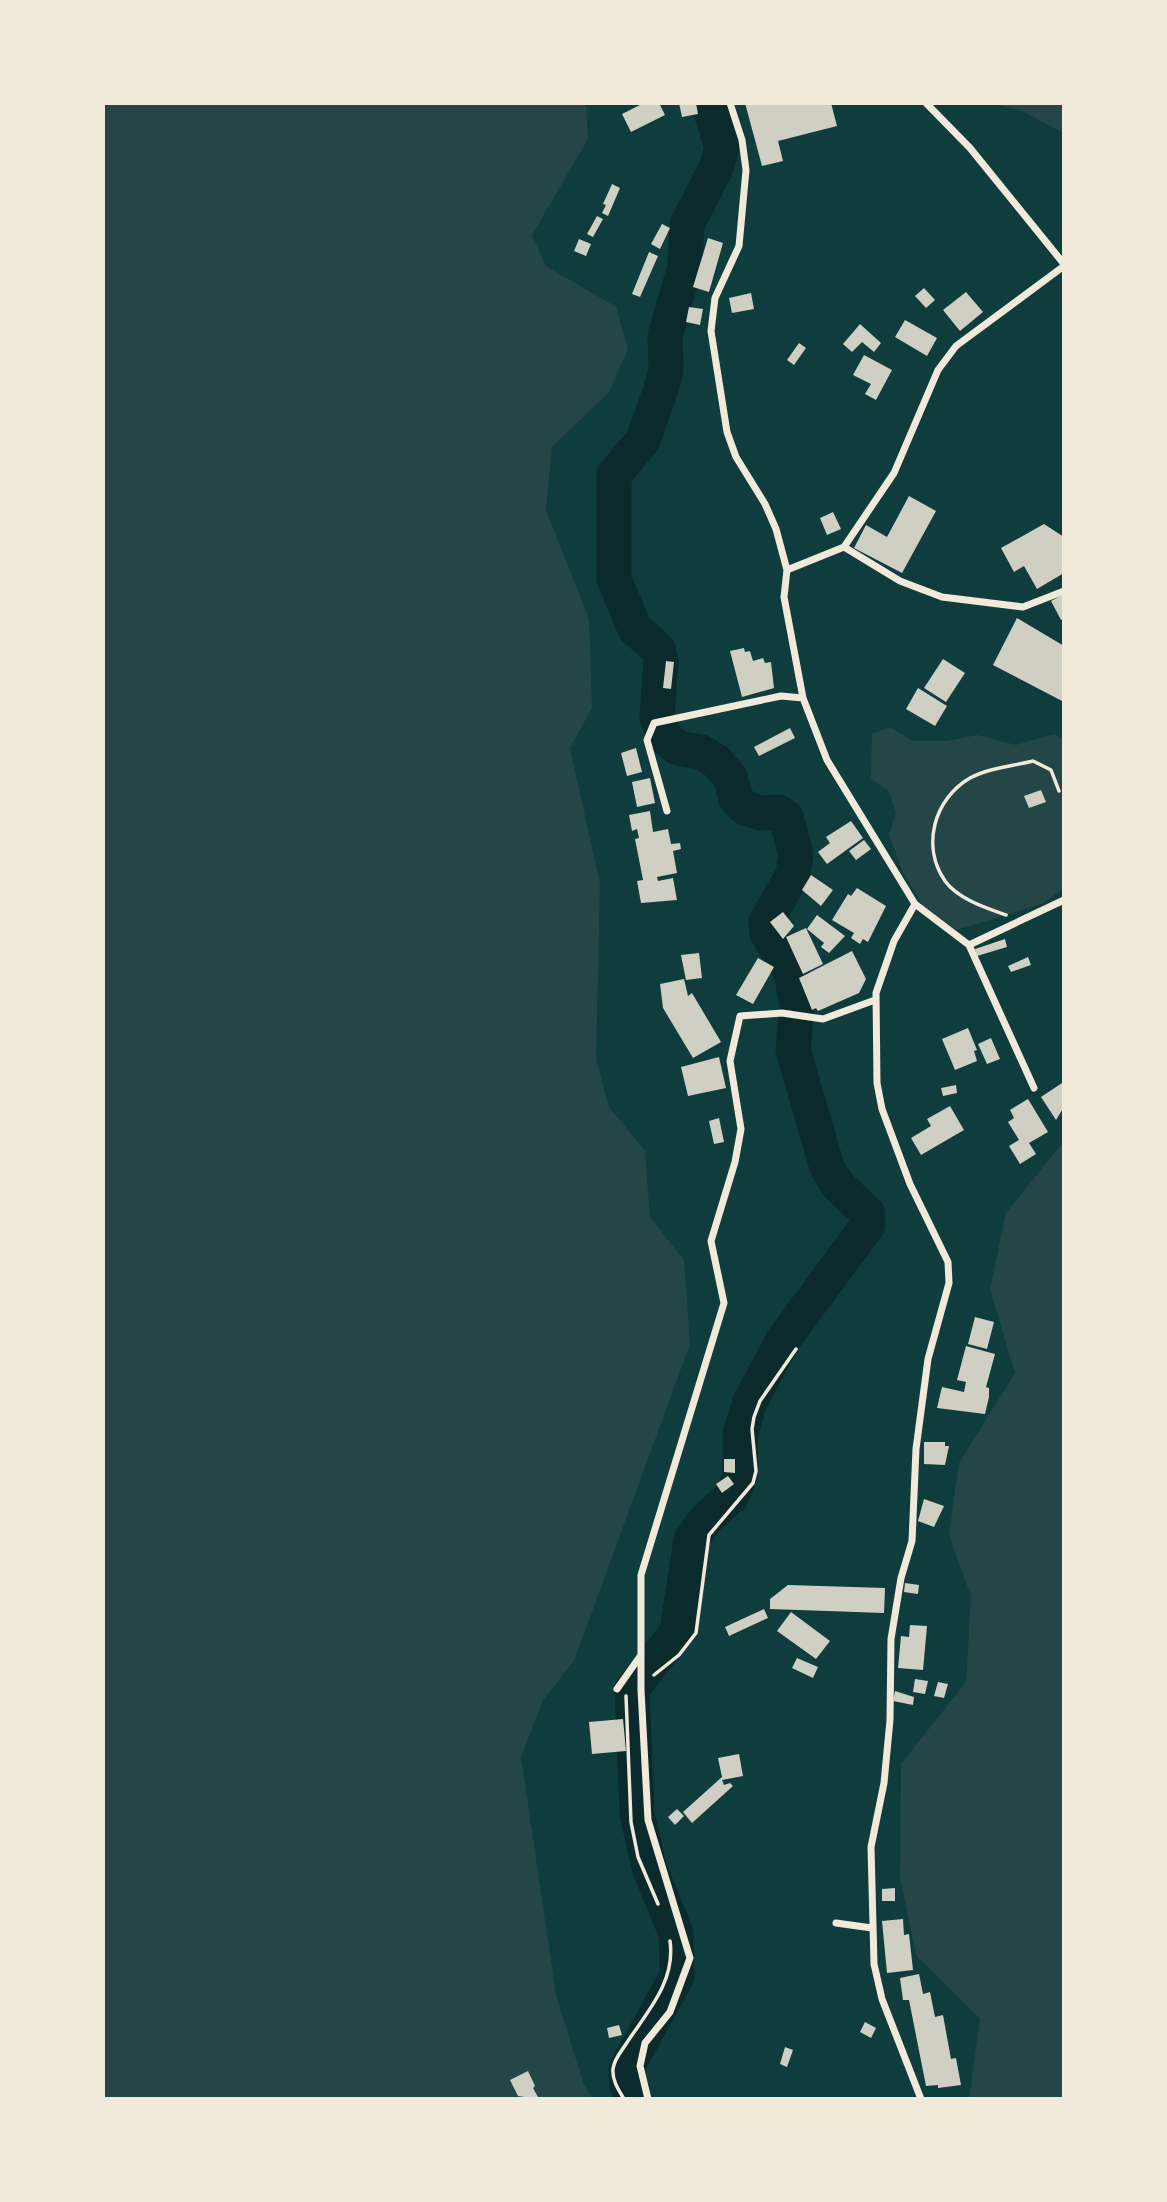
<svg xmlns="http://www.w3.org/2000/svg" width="1167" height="2202" viewBox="0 0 1167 2202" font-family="'Exo 2',sans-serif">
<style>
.green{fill:#244646}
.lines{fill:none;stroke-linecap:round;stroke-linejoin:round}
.river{stroke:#0a2a2b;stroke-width:35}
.building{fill:#cfcfc3}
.path{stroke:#f1e9da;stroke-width:3.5}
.minor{stroke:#f1e9da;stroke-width:7}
</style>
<rect width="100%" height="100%" fill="#0f3d3e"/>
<path class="green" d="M103,103H586L588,139L532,235L546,266L616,307L628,349L609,392L552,447L546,510L589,619L592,708L570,748L600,884L596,1060L609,1107L645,1151L650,1217L684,1260L690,1344L574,1661L543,1700L521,1757L556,1995L584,2085L593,2099H103Z
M990,103H1064V133L1020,110Z
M890,727L913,741H947L977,735L1016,745L1054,734L1064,740V888L1042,904L956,930L924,908L903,873L889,835L896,813L888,790L871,779L872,734Z
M1064,1141V2099H969L980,2019L916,1955L900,1877L901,1764L966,1682L971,1596L949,1535L959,1463L1015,1373L990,1289L1006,1213Z"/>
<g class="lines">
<path class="river" d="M633,2099L627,2086L626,2069L677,1976L676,1933L650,1870L637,1814L632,1689L677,1632L691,1540L706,1519L732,1496L740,1475V1435L749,1404L783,1340L868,1225V1214L837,1184L827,1167L793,1050L797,1006L791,972L767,933L766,922L793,874L796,854L786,817L779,812L760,813L745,808L736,799L730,777L716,761L701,752L678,748L666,738L657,718L661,661L658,649L635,629L614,579V475L643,440L663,383L666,370L665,336L685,267L687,225L717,166L722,147L708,103"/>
</g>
<path class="building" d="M644,103H659L665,115L631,132L622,114Z
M679,103H696L698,114L682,117Z
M745,103H831L837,126L778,141L783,161L762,166Z
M612,184L620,188L608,216L602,213L606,205L603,204Z
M597,216L603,219L593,237L587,234Z
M662,224L670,228L660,249L651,244Z
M708,238L723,243L709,292L693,287Z
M579,239L591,244L586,256L574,251Z
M649,252L658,256L640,297L632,294Z
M924,288L935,300L926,308L915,296Z
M966,292L983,312L960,331L943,310Z
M751,293L754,309L732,313L729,298Z
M689,307L703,309L700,325L686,322Z
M905,320L937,338L927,356L895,337Z
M860,324L881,343L874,352L862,342L852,352L843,344Z
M799,343L806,348L794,365L787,360Z
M864,355L892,370L876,400L865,394L871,384L853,375Z
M909,496L936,511L902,573L854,548L866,525L887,537Z
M833,512L841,529L827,535L820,518Z
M1044,524L1064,537V573L1037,589L1024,566L1014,572L1001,548Z
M1064,594V618L1061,620L1051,601Z
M1017,618L1064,646V702L993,665Z
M744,648L745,652L750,651L753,661L763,658L765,663L771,662L774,688L742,697L730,651Z
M943,659L965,673L946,702L924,688Z
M666,661L674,662L671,689L663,688Z
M918,688L947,706L935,726L906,709Z
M790,728L795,738L759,756L754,747Z
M636,748L642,772L627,776L621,753Z
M650,778L655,803L637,807L632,782Z
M1041,790L1046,802L1029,808L1024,796Z
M650,811L653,832L668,829L671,844L680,843L681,849L673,851L677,873L657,877L658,881L673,878L677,900L641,903L637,881L643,880L635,839L639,838L637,829L632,831L629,815Z
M851,821L863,838L827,864L818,852L830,843L826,837Z
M864,840L871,849L856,860L849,851Z
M811,875L833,890L821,906L802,890Z
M857,888L886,906L868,942L863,939L860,944L851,938L854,933L832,920L848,894L851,896Z
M783,912L794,926L783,939L770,922Z
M817,915L845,936L829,953L821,947L824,943L807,929Z
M806,928L823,964L803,974L786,937Z
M1005,939L1007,947L977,956L975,949Z
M852,951L866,979L859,993L818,1011L816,1008L812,1010L799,978Z
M699,953L702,978L686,980L681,955Z
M1028,957L1031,965L1011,972L1008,966Z
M758,958L774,967L753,1004L736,995Z
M684,979L688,996L692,993L721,1042L693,1058L663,1008L660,984Z
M968,1028L977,1050L974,1051L977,1061L955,1070L942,1039Z
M991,1038L1000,1059L987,1064L978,1044Z
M719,1057L726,1088L688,1096L681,1067Z
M1062,1083L1064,1107L1056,1120L1041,1097Z
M956,1085L957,1093L943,1096L941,1088Z
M1028,1099L1048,1132L1029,1143L1036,1154L1020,1164L1009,1146L1019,1140L1008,1122L1014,1118L1010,1110Z
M950,1106L964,1130L921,1155L911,1138L931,1126L927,1119Z
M719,1118L724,1142L714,1144L709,1121Z
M975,1317L994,1322L987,1349L968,1344Z
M966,1346L995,1354L986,1387L989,1388V1397L985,1414L937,1408L942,1387L964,1392L966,1382L957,1380Z
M924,1442H945V1446H949L945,1465L924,1464Z
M724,1459H735V1473L724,1472Z
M728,1476L734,1484L722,1493L716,1484Z
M924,1499L944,1506L934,1527L918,1521Z
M905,1583L919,1585L918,1594L904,1592Z
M788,1585L885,1588L884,1613L770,1609V1599Z
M764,1609L768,1618L729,1636L725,1627Z
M791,1612L830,1641L816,1659L777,1631Z
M910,1625L927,1626L923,1670L898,1668L901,1636L909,1637Z
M797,1658L818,1667L813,1678L792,1668Z
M915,1679L928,1681L925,1694L913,1692Z
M938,1682L948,1684L944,1698L934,1696Z
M895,1691L914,1697L913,1705L893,1701Z
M623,1719L626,1751L592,1754L589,1722Z
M739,1754L743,1776L722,1780L724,1785L730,1783L733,1786L692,1823L683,1812L722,1777L718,1758Z
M677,1809L684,1816L675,1825L668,1817Z
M895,1888V1901H882V1889Z
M903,1919L904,1935L909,1934L913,1970L887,1973L882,1921Z
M919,1974L923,1994L930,1992L935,2017L943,2015L951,2059L956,2058L961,2085L938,2088V2085L926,2086L909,2000H903L900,1978Z
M865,2022L876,2028L871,2038L860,2032Z
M619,2025L622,2035L609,2038L607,2028Z
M785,2047L793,2050L787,2067L780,2064Z
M528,2071L535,2086L533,2088L539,2099L518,2096L510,2080Z"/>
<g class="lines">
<path class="path" d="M1006,915C986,908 958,899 945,881C921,846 934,799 970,778C988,768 1013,766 1033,761L1051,770L1059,791
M654,1675L679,1655L696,1633L709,1535L753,1483L756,1471L752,1429L754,1417L760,1401L796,1349
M626,1696L631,1822L638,1857L658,1904
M624,2099C618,2089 612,2080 613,2069C614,2059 621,2052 626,2044C646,2013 676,1982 670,1941"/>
<path class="minor" d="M730,103L742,140L746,170L739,246L715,298L711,331L727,432L736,457L765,504L776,529L787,570L784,597L803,698L827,760L915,904L969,945L1064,900
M926,103L970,148L1064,264
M844,547L900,581L942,597L1023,607L1064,591
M787,570L844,547L894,473L938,370L956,346L1064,266
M667,811L647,740L654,723L781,696L803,698
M915,904L894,941L876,993L877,1083L882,1109L910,1184L948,1262L949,1283L928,1359L916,1449L912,1541L901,1578L891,1639L890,1720L884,1783L871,1847L874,1964L882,1999L921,2099
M969,945L1034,1088
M617,1689L641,1655
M836,1923L872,1928
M648,2099L640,2066L645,2043L670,2012L690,1958L648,1820L641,1690V1575L724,1303L711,1241L735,1162L741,1129L730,1061L740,1016L782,1013L823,1019L875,1000"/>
</g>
<rect width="1167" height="2202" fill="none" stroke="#f1e9da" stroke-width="210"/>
</svg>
